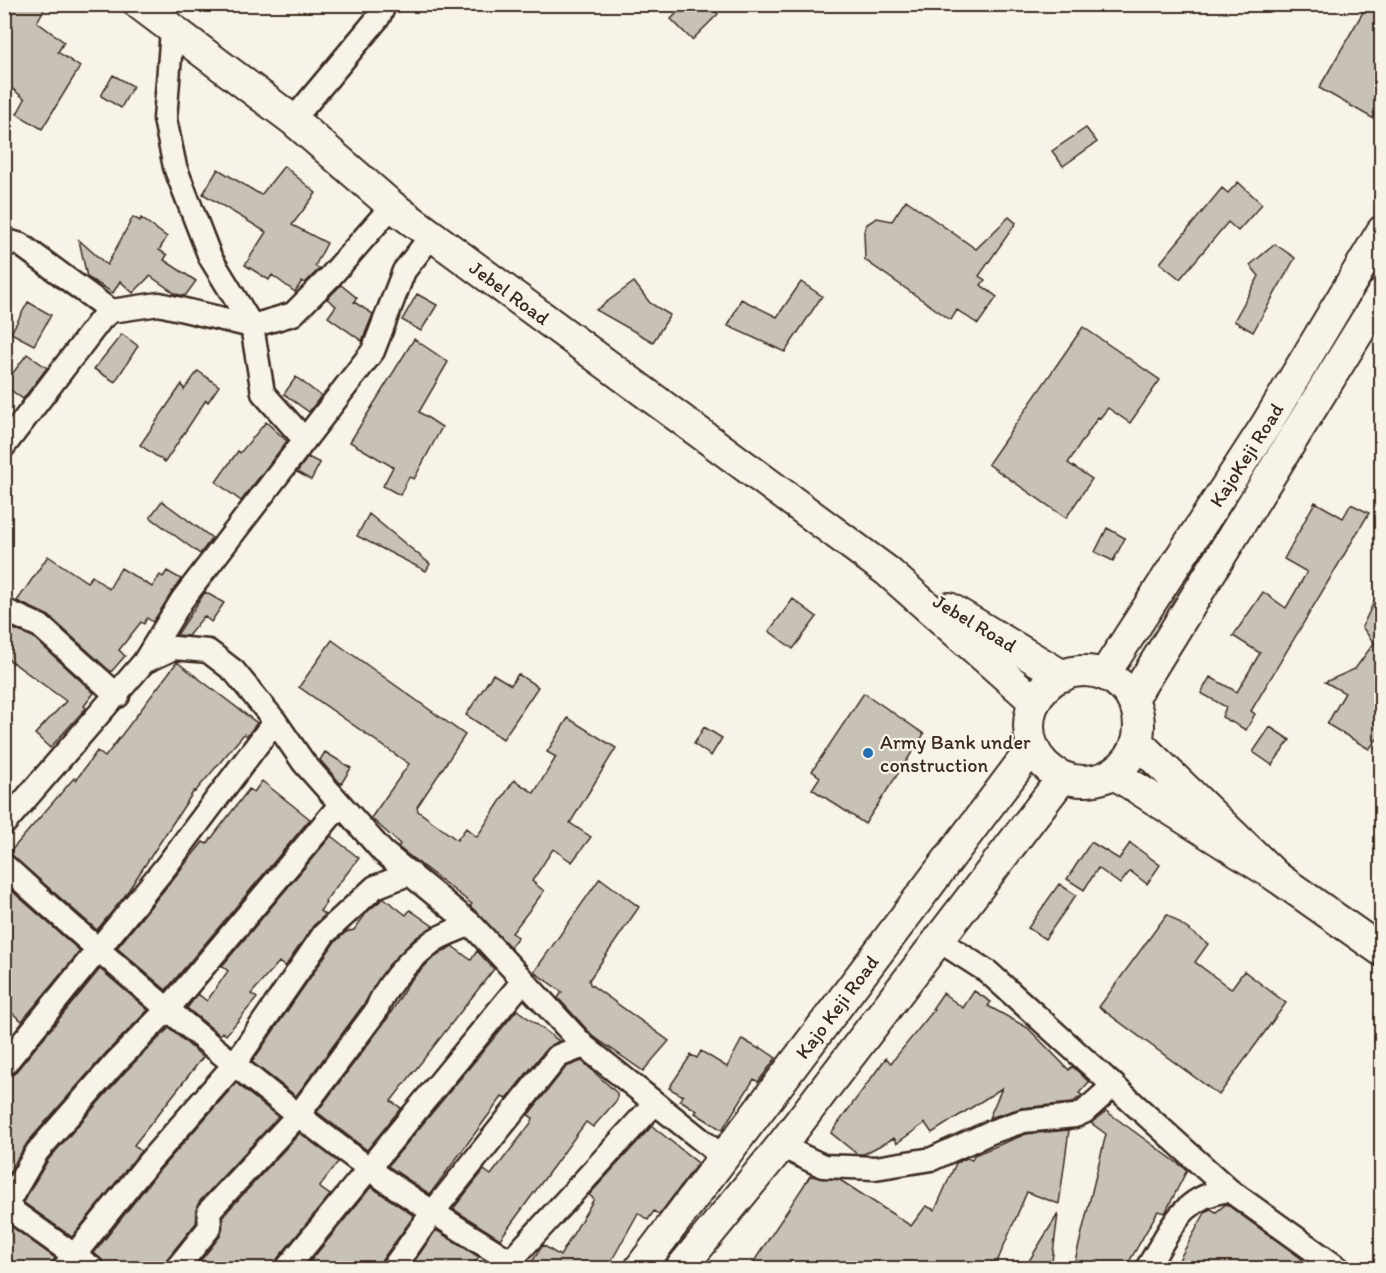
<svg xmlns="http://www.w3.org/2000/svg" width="1386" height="1273" viewBox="0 0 1386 1273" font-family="Itim,sans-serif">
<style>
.building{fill:#c8c1b6;stroke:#3b2a1e;stroke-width:1.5}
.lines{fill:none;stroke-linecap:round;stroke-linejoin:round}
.minor-casing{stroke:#3b2a1e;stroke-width:27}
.major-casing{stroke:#3b2a1e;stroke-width:34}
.minor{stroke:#f7f3e8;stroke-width:22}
.major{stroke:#f7f3e8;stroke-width:30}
.poi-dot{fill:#1f6fb2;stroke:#f7f3e8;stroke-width:2}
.labels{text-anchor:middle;stroke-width:4.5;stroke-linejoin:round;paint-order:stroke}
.street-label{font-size:20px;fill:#3b2a1e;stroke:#f7f3e8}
.poi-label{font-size:20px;fill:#3b2a1e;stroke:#f7f3e8;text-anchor:start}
</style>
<rect width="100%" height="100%" fill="#f7f3e8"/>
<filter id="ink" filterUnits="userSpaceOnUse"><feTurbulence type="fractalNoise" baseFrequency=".0167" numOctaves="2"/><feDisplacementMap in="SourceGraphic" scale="12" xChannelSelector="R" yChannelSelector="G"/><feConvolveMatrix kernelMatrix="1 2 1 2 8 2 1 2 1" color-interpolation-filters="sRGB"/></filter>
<g filter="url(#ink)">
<path class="building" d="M13,4H47L37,22L64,42L58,52L80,67L42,129L17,114L25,99L4,82V19Z
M686,4H708L718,14L692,40L671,19Z
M1367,5L1382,14V106L1374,119L1319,88Z
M113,75L133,86L121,108L101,96Z
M1086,128L1097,142L1063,166L1052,151Z
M284,166L316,193L292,225L327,243L315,266L319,269L305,283L302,281L295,292L272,275L269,280L245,265L266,232L203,194L218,169L261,195Z
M1238,182L1262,204L1238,231L1228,222L1180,279L1160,263L1222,188L1228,193Z
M906,200L976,249L1009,217L1016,223L979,276L985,280L981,285L997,297L978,324L957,310L951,320L865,260L864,231L867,224L877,218L892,221Z
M133,217L140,221L141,218L167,237L159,250L167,255L164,260L196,281L185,296L176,294L150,276L133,293L120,281L113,293L87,277L79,240L107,265Z
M1275,244L1295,258L1253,332L1234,321L1259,276L1250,265Z
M634,282L650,303L670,315L653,342L596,310Z
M801,282L822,296L785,352L728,326L741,299L777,317Z
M341,285L357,298L354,302L373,314L362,341L328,317L336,306L327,299Z
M417,294L437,305L421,331L402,320Z
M28,302L51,315L34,345L11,333Z
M1083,327L1160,380L1130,423L1108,408L1100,418L1098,417L1068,463L1092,479L1066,518L988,464Z
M122,334L138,346L115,382L94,369Z
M414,339L448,362L419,412L442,427L414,479L409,477L400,495L383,486L393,467L350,442Z
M27,354L47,368L23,399L4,385Z
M198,371L219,386L208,402L206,400L165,462L140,445L182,384L184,390Z
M296,377L321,396L309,412L284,394Z
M266,422L287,441L241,501L216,482L238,451L240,453Z
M308,457L320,463L311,480L297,472Z
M162,501L212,538L200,554L150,517Z
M1315,502L1343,518L1351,504L1369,513L1251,711L1255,714L1246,730L1222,717L1226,707L1201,693L1210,677L1237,692L1260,653L1233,636L1263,592L1286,608L1307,572L1284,559Z
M369,514L430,564L426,571L357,536Z
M1107,528L1125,538L1113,561L1095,552Z
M48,556L87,582L92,576L109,589L121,568L152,587L160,575L163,577L167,571L181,579L153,622L147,618L144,624L141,622L119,650L125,656L111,672L49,616L17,601Z
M1382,585V733L1369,749L1327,724L1345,693L1325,682L1355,669L1374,643L1362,627Z
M205,592L224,603L211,622L204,616L188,636L177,635Z
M793,599L817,617L793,649L769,631Z
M4,625L33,637L94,693L84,706L86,708L50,748L35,734L66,701L4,656Z
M332,640L465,735L417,807L418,811L457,840L466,828L477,837L514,780L534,793L556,757L547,752L568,718L616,748L570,823L591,837L572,862L553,849L532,881L544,891L512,933L518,937L510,947L470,906L472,904L398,847L400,844L371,818L409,764L299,687Z
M177,662L257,723L247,736L244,734L195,792L194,791L124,897L97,930L9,853L74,778L76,780L97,751L105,757Z
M493,674L511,685L518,674L538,687L503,739L466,715Z
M864,693L924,734L865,824L812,789L820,777L812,771Z
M704,727L722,738L711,756L694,744Z
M1270,727L1290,740L1272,765L1253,752Z
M325,752L351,768L341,784L320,760Z
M262,781L310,819L166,990L117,948L203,842L207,844L249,789L254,792Z
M331,836L359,858L325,901L326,903L320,911L325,915L313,926L285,967L279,962L251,994L257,998L226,1035L222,1032L220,1035L187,1008L198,994L207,1001L228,971L222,966Z
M1091,842L1119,859L1130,843L1160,865L1147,884L1130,871L1120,884L1098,868L1084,890L1067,879Z
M600,878L639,907L589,980L590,984L669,1041L643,1071L593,1036L558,998L562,992L534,972Z
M4,884L80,951L22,1021L4,1007Z
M1059,884L1076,895L1045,939L1028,928Z
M384,898L406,915L410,910L433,926L414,939L389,965L364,1004L296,1096L252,1062L334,943L346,932L354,930L367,912Z
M1167,914L1208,944L1195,962L1231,989L1244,971L1286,1003L1219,1095L1099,1007Z
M452,946L471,960L477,951L494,969L391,1101L401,1108L367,1150L317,1112L387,1019L409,982L432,959Z
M100,969L148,1010L105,1054L27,1143L4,1181V1078L14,1074Z
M974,991L991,1002L988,1006L1028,1028L1069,1070L1072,1066L1089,1082L1079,1093L1082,1095L1072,1103L1021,1108L989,1118L1002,1088L932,1133L925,1123L897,1143L894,1138L864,1154H857L831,1133L886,1058L891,1063L934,1010L932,1009L943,993L963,1008Z
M517,1010L559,1041L547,1048L506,1099L502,1097L430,1194L388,1166Z
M169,1028L203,1057L134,1145L141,1151L72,1237L23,1202L48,1160L125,1072Z
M742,1039L759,1049L760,1047L776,1058L758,1082L754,1079L722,1130L695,1113L697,1111L680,1100L683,1096L669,1088L691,1055L697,1058L701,1051L727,1067Z
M582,1061L617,1093V1100L593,1127L586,1122L500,1239L453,1209L484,1170L491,1175L531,1123L533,1118L528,1115L566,1067Z
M236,1083L278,1117L199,1202L196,1223L166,1260L164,1269H105L104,1262L94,1253L158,1172Z
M1106,1111L1187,1170L1165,1213L1158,1211L1125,1269H1073L1106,1134L1091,1123Z
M652,1126L698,1163L659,1215L654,1211L648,1220L638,1213L607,1269H527L543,1245L560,1256L594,1199L589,1195Z
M1069,1130L1059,1204L1027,1192L994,1269H749L810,1176L840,1180L911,1226L926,1206L935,1210L956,1163L967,1158L972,1160L974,1155L1026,1134Z
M300,1133L338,1162L319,1187L330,1195L277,1259L274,1269H194L221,1235L223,1216Z
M371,1187L414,1216L382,1260L380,1269H304Z
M1226,1204L1302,1259L1296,1269H1174L1206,1211L1211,1209L1216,1212Z
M1058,1214L1051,1269H1024Z
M5,1222L55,1258L51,1269H4Z
M436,1230L479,1257L470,1269H409Z"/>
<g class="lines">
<g class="minor-casing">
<path id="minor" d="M172,30L165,119L175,167L210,257L252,326L263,393L304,439
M293,120L378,18L385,4
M4,240L21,245L111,311
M4,446L102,318L111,311L159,304L252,326L293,314L330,277L392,206
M4,610L40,626L118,696
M144,662L182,600L373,351L404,271L432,235
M4,824L144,662L174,648L208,651L234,671L275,721L304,763L383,852L471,924L584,1046L724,1158
M4,865C121,972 240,1074 367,1167C414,1202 463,1231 512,1262
M938,940L988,972L1229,1190L1338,1268
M4,1065L167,865L275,721
M781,1146L823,1166L875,1168L932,1159L991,1132L1023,1121L1075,1116L1084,1112L1114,1085
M4,1205L92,1268
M4,1209L37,1152L115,1063L167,1010L340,805
M64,1268L148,1163L233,1066L324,934L375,887L411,873
M177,1268L210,1227L209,1211L299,1114L376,1011C386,984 409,960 432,942C443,934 458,930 471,924
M287,1268L523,981
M393,1268L433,1212L558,1056L584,1046
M504,1268L655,1103
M1147,1268C1171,1231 1180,1196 1229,1190"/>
</g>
<g class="major-casing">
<g id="major">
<path id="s1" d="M139,4L293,120L392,206L887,571L1035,702"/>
<path d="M949,608L1063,676"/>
<circle cx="1084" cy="726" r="55"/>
<path id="s2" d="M1104,675L1266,425L1382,231"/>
<path d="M1132,700L1382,294"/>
<path d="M1113,773L1277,877L1137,742"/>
<path d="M1277,877L1382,951"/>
<path id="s3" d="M640,1268L1033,747"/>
<path d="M681,1268L781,1146L1063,777"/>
</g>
</g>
<use href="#minor" class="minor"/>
<use href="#major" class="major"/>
</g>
</g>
<circle class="poi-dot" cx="868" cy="753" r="6"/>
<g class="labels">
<g class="street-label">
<text dy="7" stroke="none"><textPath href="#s1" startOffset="470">Jebel Road</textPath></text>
<text dy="7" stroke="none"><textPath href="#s2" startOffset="262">KajoKeji Road</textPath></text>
<text transform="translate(975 623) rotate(31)" y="7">Jebel Road</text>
<text dy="7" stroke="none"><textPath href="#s3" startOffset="327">Kajo Keji Road</textPath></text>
</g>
<g class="poi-label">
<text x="880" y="749">Army Bank under<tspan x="880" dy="23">construction</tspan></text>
</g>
</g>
<rect width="1386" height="1273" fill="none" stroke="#f7f3e8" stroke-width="24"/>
<rect x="12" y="12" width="1362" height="1249" fill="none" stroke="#3b2a1e" stroke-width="2" filter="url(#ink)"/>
</svg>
